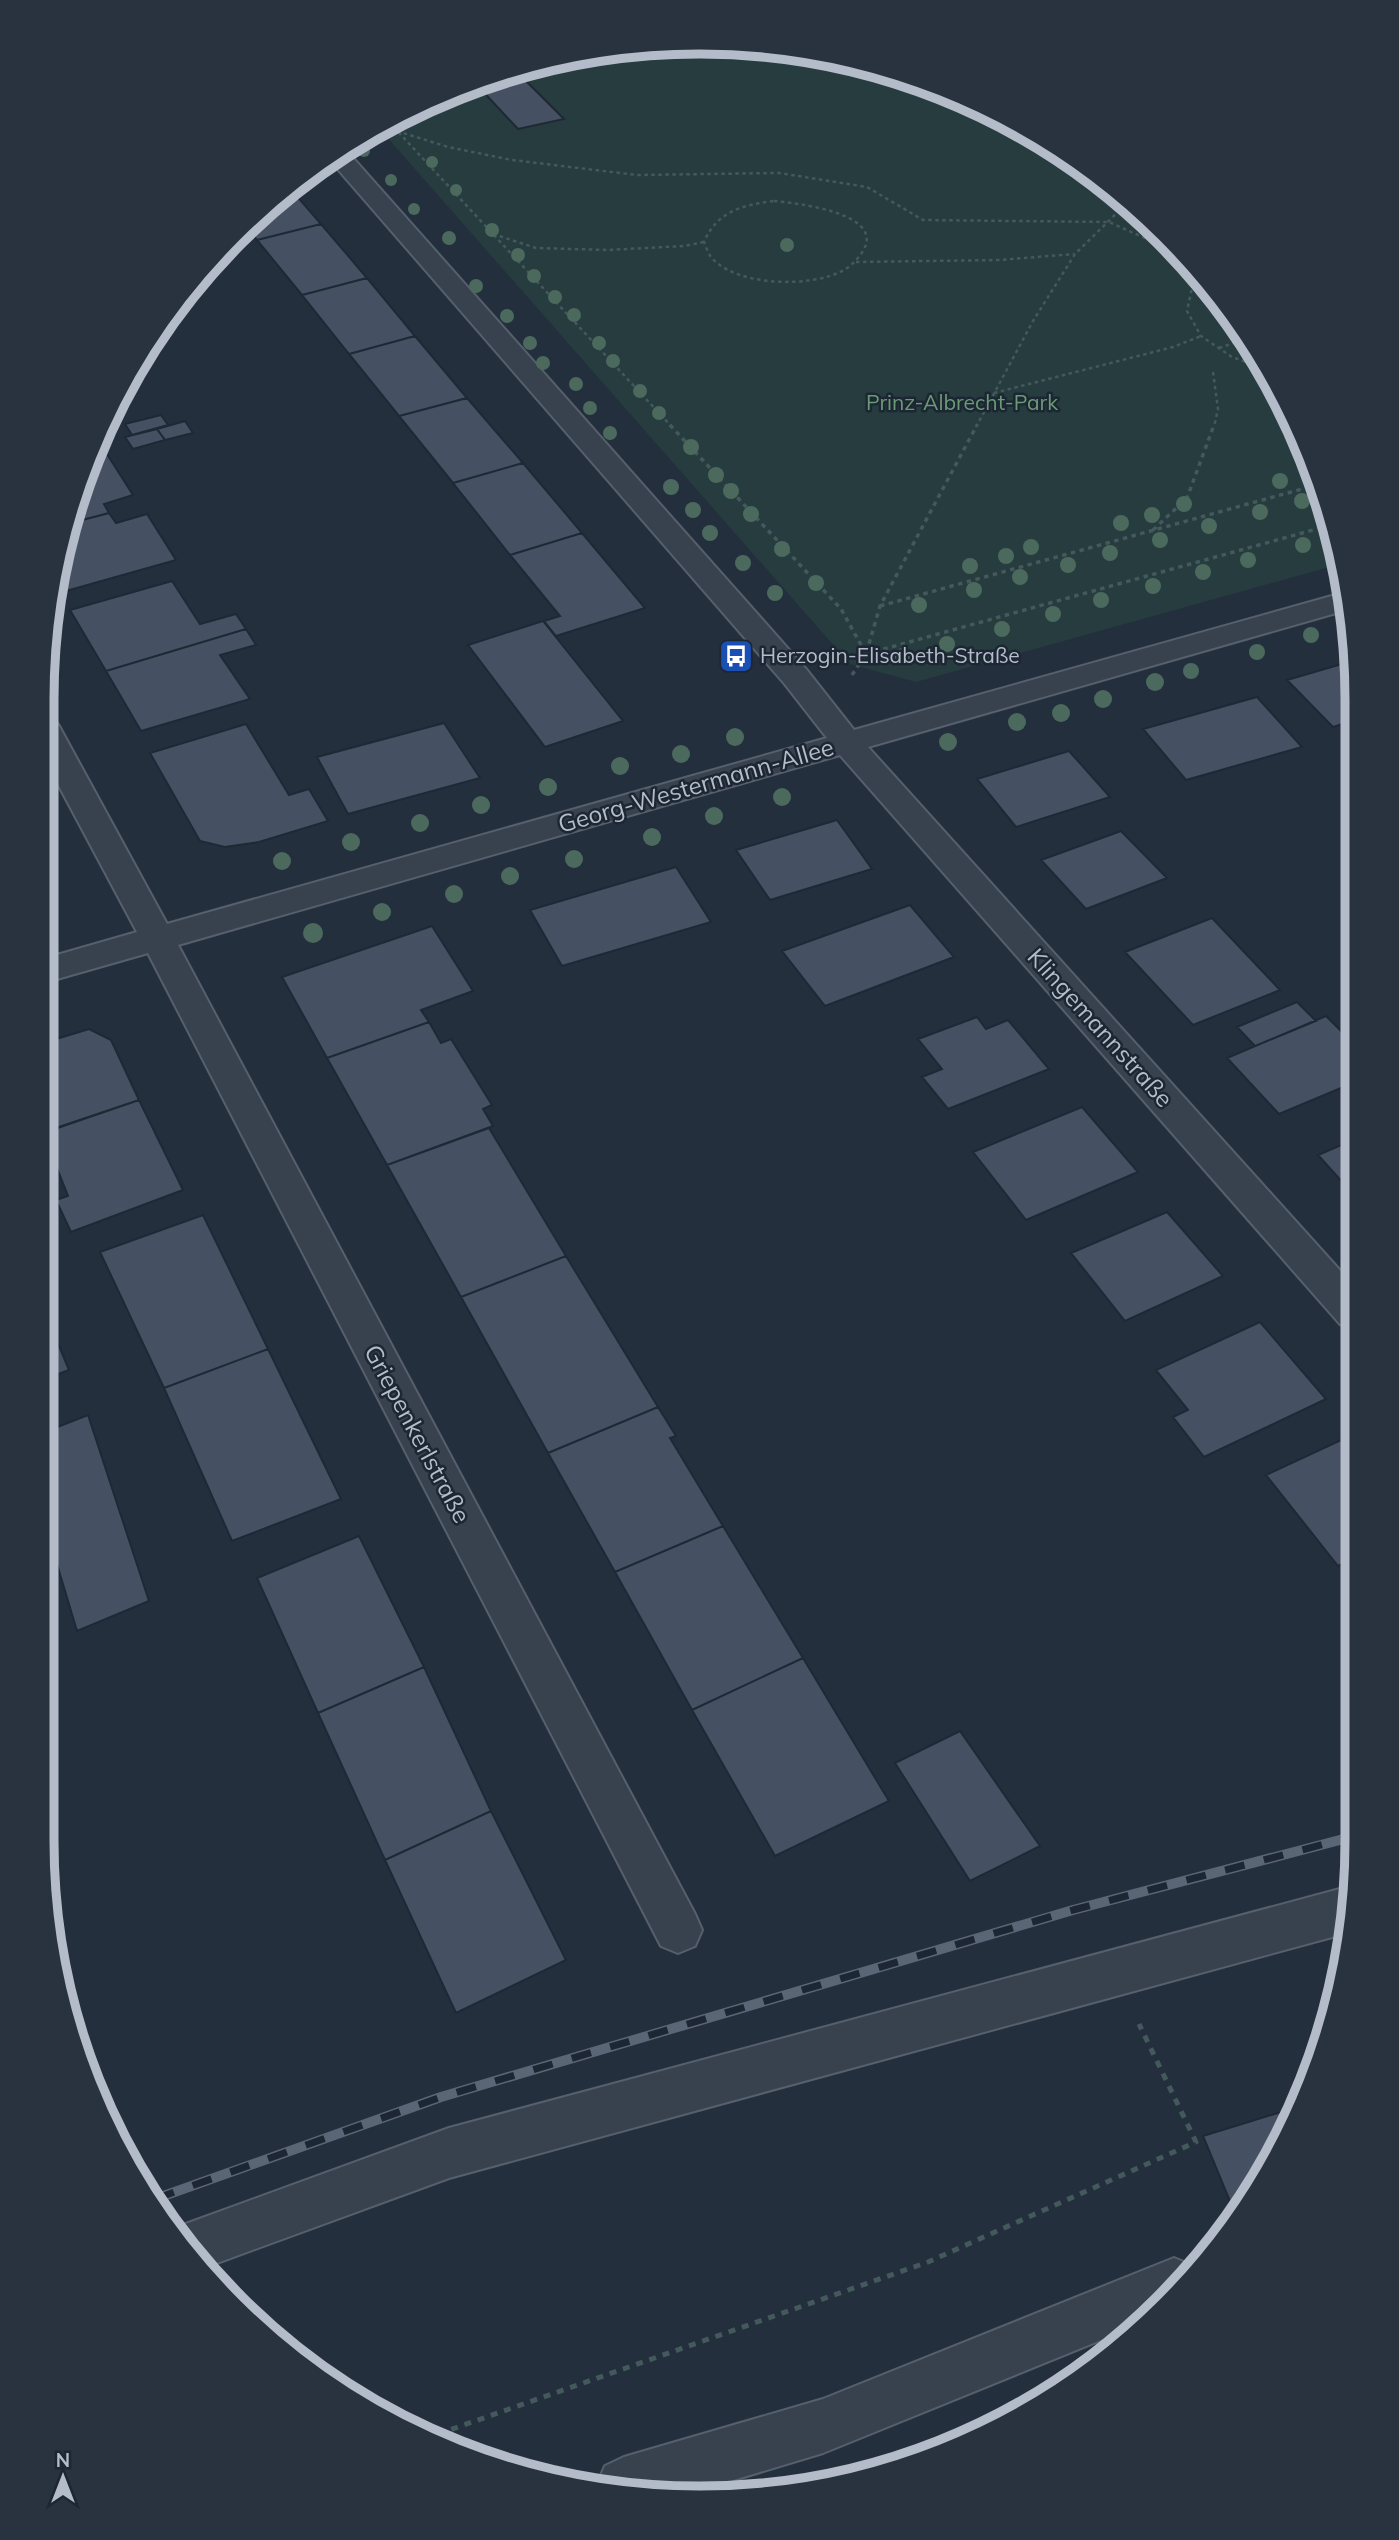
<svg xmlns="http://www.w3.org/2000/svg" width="1399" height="2540" viewBox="0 0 1399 2540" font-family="Mulish,sans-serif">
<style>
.green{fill:#263c3f}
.building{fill:#455162;stroke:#1f2835;stroke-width:2}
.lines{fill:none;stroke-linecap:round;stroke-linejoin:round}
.minor-casing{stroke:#565f6c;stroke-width:4}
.path-far2{stroke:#44595c;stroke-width:2.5;stroke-dasharray:3.5 3.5;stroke-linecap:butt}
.path-far1{stroke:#44595c;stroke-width:3.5;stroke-dasharray:4.5 4.5;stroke-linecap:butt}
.path{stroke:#44595c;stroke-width:5;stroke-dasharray:7 7;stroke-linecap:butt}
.minor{fill:#38414e;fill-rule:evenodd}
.rail-casing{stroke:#5a6575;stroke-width:10}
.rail{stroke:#1d2633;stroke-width:7;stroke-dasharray:20;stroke-linecap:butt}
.tree{fill:#4b6a5d}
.labels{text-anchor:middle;stroke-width:5;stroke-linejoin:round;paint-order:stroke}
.far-park-label{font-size:21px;fill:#6b9a76;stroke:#1d2633}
.far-poi-label{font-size:21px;fill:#b4bcc9;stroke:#1d2633;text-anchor:start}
.street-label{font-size:24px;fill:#b4bcc9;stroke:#1d2633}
.rim{fill:none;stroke:#b4bcc9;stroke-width:9}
</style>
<rect width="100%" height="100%" fill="#242f3e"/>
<path class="green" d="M656,43L785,48L910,77L1028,130L1164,234L1246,335L1322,488L1340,564L916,682L850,664L379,128L408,110L529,65Z"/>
<path class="building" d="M515,70L564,119L518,129L476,84Z
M289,187L321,224L257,240L247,227Z
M321,224L367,278L302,295L257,240Z
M367,278L415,336L349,354L302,295Z
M415,336L467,398L399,416L349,354Z
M467,398L523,463L453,483L399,416Z
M161,415L168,425L132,435L125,424Z
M185,421L193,433L165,440L157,429Z
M157,429L165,440L133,449L125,437Z
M105,451L133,495L104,504L109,513L67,524L96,454Z
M523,463L582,533L510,555L453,483Z
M109,513L116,523L147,514L176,560L59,593L55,585L67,524Z
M582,533L645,608L556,636L544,621L560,616L510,555Z
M172,581L200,624L236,614L246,629L106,671L70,610Z
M543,621L623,721L545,747L468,645Z
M246,629L256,645L220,655L250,699L141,731L106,671Z
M1352,661V721L1333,727L1287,680Z
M1257,697L1302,747L1186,780L1143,729Z
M444,723L480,778L348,814L317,757Z
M246,724L289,795L309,789L328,821L259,842L225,847L200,841L150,753Z
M1069,751L1110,797L1016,827L977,779Z
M837,820L872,869L770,900L736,850Z
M1121,831L1167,878L1086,909L1041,860Z
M676,867L711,922L562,966L530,910Z
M910,905L954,957L825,1006L782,951Z
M1212,918L1280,990L1193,1025L1125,952Z
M432,926L473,991L421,1010L429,1022L327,1058L282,977Z
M1297,1002L1316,1021L1255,1046L1237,1027Z
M1326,1016L1353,1043V1053L1344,1057L1353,1066V1083L1279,1114L1227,1058Z
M977,1017L986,1029L1008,1020L1049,1069L948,1109L922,1077L942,1069L918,1039Z
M429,1022L441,1043L451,1039L492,1105L483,1109L493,1126L387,1165L327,1058Z
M89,1029L111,1040L139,1100L50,1130L46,1120L43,1121V1043Z
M139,1100L183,1190L71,1232L56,1200L68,1196L43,1133Z
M1082,1107L1138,1172L1026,1220L973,1152Z
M489,1128L566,1256L461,1297L387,1165Z
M1353,1140V1194L1318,1155Z
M1167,1212L1223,1276L1125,1321L1071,1253Z
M203,1215L268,1349L164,1388L100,1252Z
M566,1256L658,1407L548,1453L461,1297Z
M43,1307L69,1370L43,1380Z
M1260,1322L1326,1399L1204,1457L1173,1417L1188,1410L1156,1370Z
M268,1349L341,1499L232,1541L164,1388Z
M658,1407L676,1436L670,1438L723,1526L615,1572L548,1453Z
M88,1415L149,1601L77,1631L42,1514V1433Z
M1354,1434L1355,1558L1338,1566L1266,1475Z
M723,1526L803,1658L692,1710L615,1572Z
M359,1536L424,1667L318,1713L257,1578Z
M803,1658L889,1801L775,1856L692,1710Z
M424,1667L491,1811L385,1860L318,1713Z
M960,1731L1040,1846L970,1881L895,1763Z
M491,1811L566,1960L456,2013L385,1860Z
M1294,2108L1269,2169L1234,2211L1203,2136Z"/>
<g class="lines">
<g class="minor-casing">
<path id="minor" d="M345,149L806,669L854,730L1346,592L1350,609L868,747L1354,1286V1329L1340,1324L840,755L178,945L695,1914L702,1930L695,1946L678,1953L661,1946L148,953L43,983V959L137,932L43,756V716L54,719L59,726L167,924L827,738L784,683L329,159Z
M1351,1886L1355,1888L1347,1933L449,2178L206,2267L178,2241L172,2229L449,2128Z
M1174,2258L1191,2265L1143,2323L823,2453L694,2492L598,2482L605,2466L624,2457L823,2399Z"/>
</g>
<path class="path-far2" d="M389,122L672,427
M397,131L448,147L512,160L637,175L779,173L867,187L923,220L1109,222L1180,254
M774,201C796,203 886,213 863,251C858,259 852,265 844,270C812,288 736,287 711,257C708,253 706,247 704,242C717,211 743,205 774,201Z
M493,234L536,248L608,250L684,246L704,242
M856,262L999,260L1074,254
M1201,280L1192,288L1187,311L1201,336L1232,357L1263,368
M1219,348L1248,338
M1213,372L1218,409L1214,427
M994,393L1173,347L1201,336
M976,427L1033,321L1075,254L1125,205"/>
<path class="path-far1" d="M670,425L841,609L866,654
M1153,530L1187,498L1214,425
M880,606L1320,484
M866,654L1331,525
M852,675L866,654L880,606L977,425"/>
<path class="path" d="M438,2434L928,2262L1196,2142L1139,2024"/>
<use href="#minor" class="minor"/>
<g class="rail-casing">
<path id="rail" d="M155,2199L441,2097L1073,1910L1355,1836"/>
</g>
<use href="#rail" class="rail"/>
</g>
<g class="tree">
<circle cx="364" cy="151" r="6"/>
<circle cx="432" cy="162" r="6"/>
<circle cx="391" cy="180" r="6"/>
<circle cx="456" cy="190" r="6"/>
<circle cx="414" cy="209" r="6"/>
<circle cx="492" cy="230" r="7"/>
<circle cx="449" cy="238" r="7"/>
<circle cx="787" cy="245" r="7"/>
<circle cx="518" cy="255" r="7"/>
<circle cx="534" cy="276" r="7"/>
<circle cx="476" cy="286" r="7"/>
<circle cx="555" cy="297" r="7"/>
<circle cx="574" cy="315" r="7"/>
<circle cx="507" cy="316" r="7"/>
<circle cx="530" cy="343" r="7"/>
<circle cx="599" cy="343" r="7"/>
<circle cx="613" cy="361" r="7"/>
<circle cx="543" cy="363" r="7"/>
<circle cx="576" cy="384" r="7"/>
<circle cx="640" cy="391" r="7"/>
<circle cx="590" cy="408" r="7"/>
<circle cx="659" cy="413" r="7"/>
<circle cx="610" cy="433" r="7"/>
<circle cx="691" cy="447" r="8"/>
<circle cx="716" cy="475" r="8"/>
<circle cx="1280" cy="481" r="8"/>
<circle cx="671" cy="487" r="8"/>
<circle cx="731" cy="491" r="8"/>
<circle cx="1302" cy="501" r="8"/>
<circle cx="1184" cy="504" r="8"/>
<circle cx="693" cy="510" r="8"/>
<circle cx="1260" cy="512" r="8"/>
<circle cx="751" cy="514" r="8"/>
<circle cx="1152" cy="515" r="8"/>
<circle cx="1121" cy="523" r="8"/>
<circle cx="1209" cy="526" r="8"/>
<circle cx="710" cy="533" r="8"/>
<circle cx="1160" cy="540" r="8"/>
<circle cx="1303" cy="545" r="8"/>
<circle cx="1031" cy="547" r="8"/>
<circle cx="782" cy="549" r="8"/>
<circle cx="1110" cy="553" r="8"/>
<circle cx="1006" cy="556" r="8"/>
<circle cx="1248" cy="560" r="8"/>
<circle cx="743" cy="563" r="8"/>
<circle cx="1068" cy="565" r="8"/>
<circle cx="970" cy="566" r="8"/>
<circle cx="1203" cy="572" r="8"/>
<circle cx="1020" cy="577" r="8"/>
<circle cx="816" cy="583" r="8"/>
<circle cx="1153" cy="586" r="8"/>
<circle cx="974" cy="590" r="8"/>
<circle cx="775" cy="593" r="8"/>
<circle cx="1101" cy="600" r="8"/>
<circle cx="919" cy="605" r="8"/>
<circle cx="1053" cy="614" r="8"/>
<circle cx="1002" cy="629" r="8"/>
<circle cx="1311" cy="635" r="8"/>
<circle cx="947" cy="644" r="8"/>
<circle cx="1257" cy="652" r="8"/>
<circle cx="903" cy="656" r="8"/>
<circle cx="1191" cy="671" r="8"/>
<circle cx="1155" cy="682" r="9"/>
<circle cx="1103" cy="699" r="9"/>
<circle cx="1061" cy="713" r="9"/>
<circle cx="1017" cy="722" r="9"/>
<circle cx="735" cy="737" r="9"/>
<circle cx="948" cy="742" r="9"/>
<circle cx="681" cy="754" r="9"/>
<circle cx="620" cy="766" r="9"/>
<circle cx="548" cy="787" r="9"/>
<circle cx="782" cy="797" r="9"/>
<circle cx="481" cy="805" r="9"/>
<circle cx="714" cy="816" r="9"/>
<circle cx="420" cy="823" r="9"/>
<circle cx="652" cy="837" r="9"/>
<circle cx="351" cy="842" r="9"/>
<circle cx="574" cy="859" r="9"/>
<circle cx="282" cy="861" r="9"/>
<circle cx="510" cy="876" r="9"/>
<circle cx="454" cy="894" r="9"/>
<circle cx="382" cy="912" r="9"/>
<circle cx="313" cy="933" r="10"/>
</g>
<defs>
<g id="bus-square" transform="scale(1.75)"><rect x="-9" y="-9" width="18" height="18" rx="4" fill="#1a4fb4" stroke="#1d2633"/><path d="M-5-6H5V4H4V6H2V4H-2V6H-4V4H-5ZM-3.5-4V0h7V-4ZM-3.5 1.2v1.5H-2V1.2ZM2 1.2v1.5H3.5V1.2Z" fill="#fff"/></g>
</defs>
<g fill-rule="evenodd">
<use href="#bus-square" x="736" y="656"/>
</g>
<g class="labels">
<g class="far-park-label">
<text x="962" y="410">Prinz-Albrecht-Park</text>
</g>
<g class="far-poi-label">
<text x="760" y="663">Herzogin-Elisabeth-Straße</text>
</g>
<g class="street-label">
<text transform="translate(696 786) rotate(-16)" y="8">Georg-Westermann-Allee</text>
<text transform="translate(1100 1028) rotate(48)" y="8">Klingemannstraße</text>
<text transform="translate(417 1434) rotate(62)" y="8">Griepenkerlstraße</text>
</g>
</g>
<path d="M0 0H1399V2540H0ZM699 54H700A645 645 0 0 1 1345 699V1841A645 645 0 0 1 700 2486H699A645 645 0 0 1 54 1841V699A645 645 0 0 1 699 54Z" fill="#29323f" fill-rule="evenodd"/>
<path class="rim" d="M699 54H700A645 645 0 0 1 1345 699V1841A645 645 0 0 1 700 2486H699A645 645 0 0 1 54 1841V699A645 645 0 0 1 699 54Z"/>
<g transform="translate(63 2477)" stroke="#1d2633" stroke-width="5" paint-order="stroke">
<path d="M0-5L12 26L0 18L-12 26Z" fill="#b4bcc9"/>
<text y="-10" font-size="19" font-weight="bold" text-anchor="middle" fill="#b4bcc9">N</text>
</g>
</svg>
